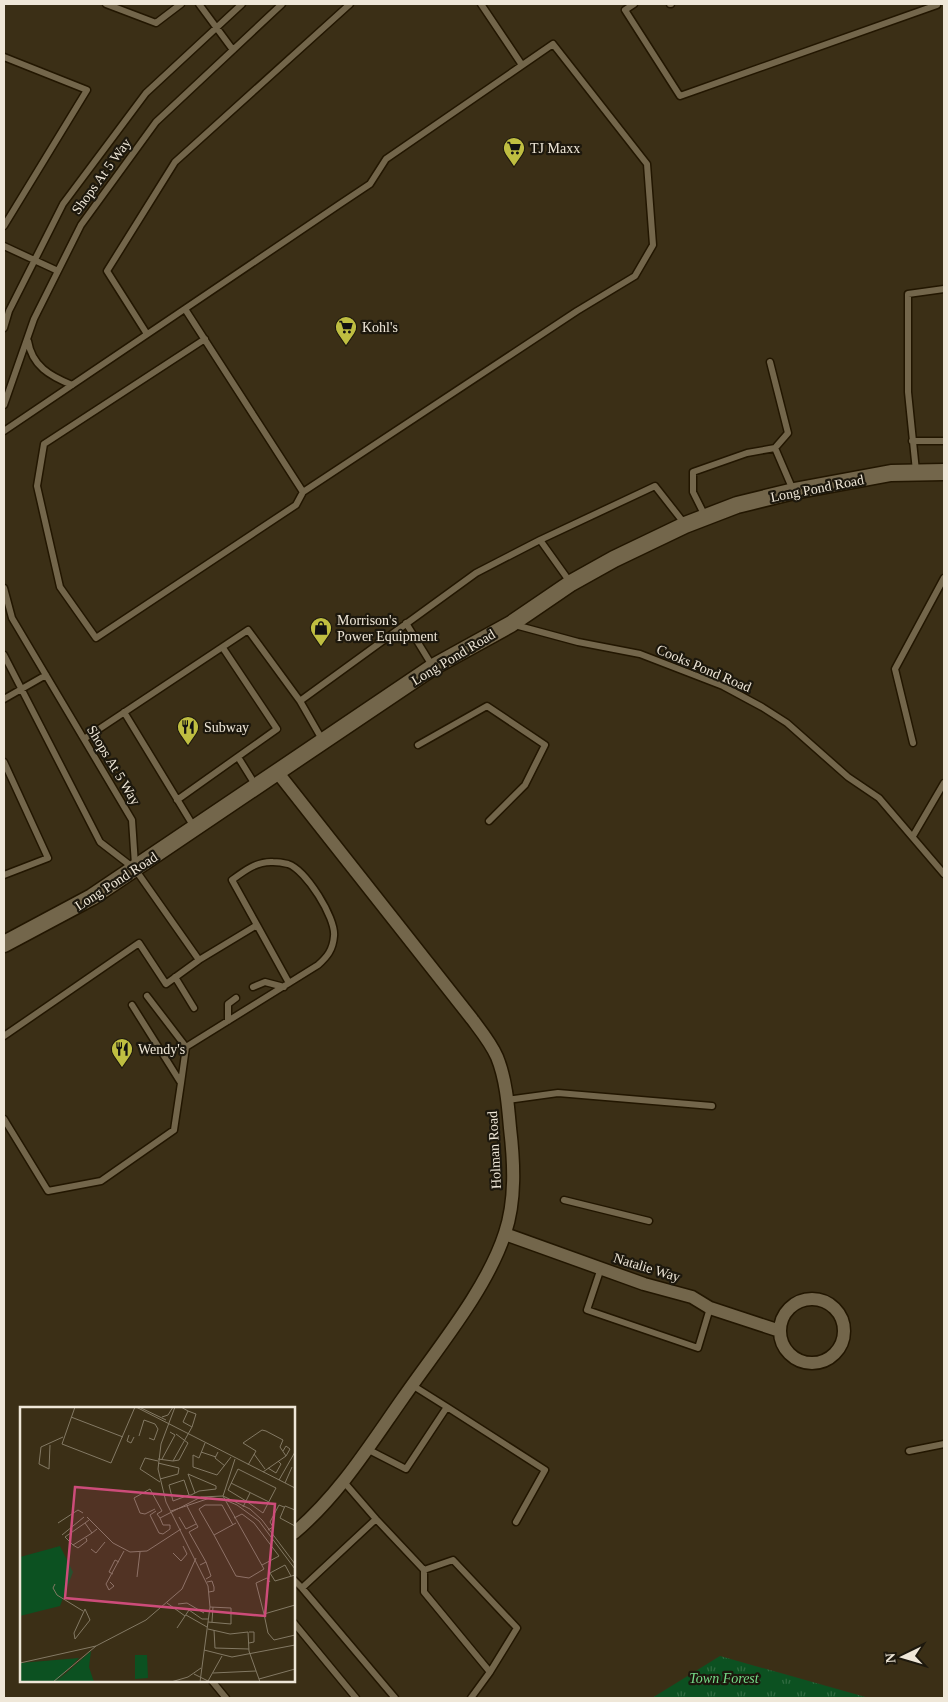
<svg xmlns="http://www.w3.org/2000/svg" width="948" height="1702" viewBox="0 0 948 1702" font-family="'Times New Roman',serif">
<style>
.park{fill:url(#park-tufts)}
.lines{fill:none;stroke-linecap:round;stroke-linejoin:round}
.service-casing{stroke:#221600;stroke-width:9}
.minor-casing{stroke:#221600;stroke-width:15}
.tertiary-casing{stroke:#221600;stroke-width:19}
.service{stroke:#73664b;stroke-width:6}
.minor{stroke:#73664b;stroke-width:12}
.tertiary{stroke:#73664b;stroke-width:16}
.labels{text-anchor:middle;stroke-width:4.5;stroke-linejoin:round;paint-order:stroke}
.poi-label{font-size:14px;fill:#efe7d8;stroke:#1d180d;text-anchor:start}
.street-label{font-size:14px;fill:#efe7d8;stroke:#1d180d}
.park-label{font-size:14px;font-style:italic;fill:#76db89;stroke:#1d180d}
.inset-road{fill:none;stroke:#837964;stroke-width:1}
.view{fill:#cd4c7a;fill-opacity:0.15;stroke:#cd4c7a;stroke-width:2.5}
.inset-edge{fill:none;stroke:#efe7d8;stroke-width:2.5}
</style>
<defs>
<pattern id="park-tufts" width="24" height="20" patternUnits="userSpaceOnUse" patternTransform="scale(1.25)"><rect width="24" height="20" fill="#0c5121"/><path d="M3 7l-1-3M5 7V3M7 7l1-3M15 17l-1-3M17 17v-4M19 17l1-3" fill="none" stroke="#306a40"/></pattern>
</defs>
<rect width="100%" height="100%" fill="#3b2f16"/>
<path class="park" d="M720,1656L869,1698H652Z"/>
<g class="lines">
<g class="service-casing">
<path id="service" d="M106,4L156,23L181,4
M199,4L233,50
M481,4L522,65
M634,4L625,10L680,96L937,5
M670,4H671
M4,57L87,90L4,226
M4,246L58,271
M4,328L9,311L63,204L146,93L242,4
M147,334L107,271L175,162L350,4
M205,339L44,444L37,486L60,587L96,638L296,505L303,492
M28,341C32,366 50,376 72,385
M770,362L788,433L775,448
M4,405L34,319L81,225L156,122L282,4
M4,431L340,204L370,184L386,159L553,44L647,164L653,245L635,276L577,311L303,492L185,309
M912,441H944
M916,471L908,392V294L944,289
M705,516L693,492V472L747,453L775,448L793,490
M540,540L655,486L684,523
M4,588L12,618L132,820L135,865
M406,623L433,667
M515,625L578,642L640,654L723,686L762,707L787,723L848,777L879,798L944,874
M4,655L100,842L135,869L199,960L166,984L139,943L4,1036
M4,699L46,675
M300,701L476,573L540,540L570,582
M124,712L194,827
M84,739L248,630L300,701L323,741
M913,743L895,669L944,578
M418,745L487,706L545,745L525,785L489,821
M238,757L256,786
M4,762L48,858L4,875
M177,800L277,729L223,648
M913,836L944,783
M257,925L289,983
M175,977L194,1008
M253,987L265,982L284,987
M147,996L186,1047L318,965C327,957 333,950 334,936C336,918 306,870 288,864C284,863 278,862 273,862C257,861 244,871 232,880L257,925L199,960
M228,1021V1004L236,998
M181,1083L186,1047
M507,1100L558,1093L712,1106
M4,1119L48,1191L101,1181L174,1130L181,1083L132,1005
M564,1200L649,1221
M601,1268L587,1310L698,1348L710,1308
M447,1407L545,1470L516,1522
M367,1449L406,1469L447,1407L412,1385
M909,1451L944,1444
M376,1519L424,1570V1592L490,1672L471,1698
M424,1570L453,1560L517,1628L490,1672
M294,1580L302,1588L376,1519L344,1482
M302,1588L395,1698
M294,1623L356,1698
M212,1681L226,1698"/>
</g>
<g class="minor-casing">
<path id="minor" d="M278,773L472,1019C481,1031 491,1043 497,1057C506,1079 508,1105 510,1128C514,1162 516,1200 505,1233C487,1289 437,1349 403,1398C370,1445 339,1495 294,1533
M505,1234L644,1284L692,1297L710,1308L780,1331
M780 1331a32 32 0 1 1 64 0a32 32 0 1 1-64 0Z"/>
</g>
<g class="tertiary-casing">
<path id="tertiary" d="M4,944L92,897L433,667L511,624L571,583L614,559L685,525L737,505L794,491L891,473L944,472"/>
</g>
<use href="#service" class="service"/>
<use href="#minor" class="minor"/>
<use href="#tertiary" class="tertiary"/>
</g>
<defs>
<g id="supermarket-pin" transform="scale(1.125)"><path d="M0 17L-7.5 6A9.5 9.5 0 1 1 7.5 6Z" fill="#bfbe41" stroke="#1d180d"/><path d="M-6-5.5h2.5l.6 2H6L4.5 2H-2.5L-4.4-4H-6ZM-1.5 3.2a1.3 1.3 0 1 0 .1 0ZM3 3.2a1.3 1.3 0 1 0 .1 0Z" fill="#111"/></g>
<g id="shop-pin" transform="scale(1.125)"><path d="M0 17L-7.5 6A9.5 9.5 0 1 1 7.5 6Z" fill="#bfbe41" stroke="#1d180d"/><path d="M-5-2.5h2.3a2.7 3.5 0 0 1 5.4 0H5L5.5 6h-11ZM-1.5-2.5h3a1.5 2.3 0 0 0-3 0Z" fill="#111"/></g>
<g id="restaurant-pin" transform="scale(1.125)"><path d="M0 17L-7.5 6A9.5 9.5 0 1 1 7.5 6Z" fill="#bfbe41" stroke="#1d180d"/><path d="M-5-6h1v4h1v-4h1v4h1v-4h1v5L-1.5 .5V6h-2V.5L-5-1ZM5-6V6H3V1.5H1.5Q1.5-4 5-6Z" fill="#111"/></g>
</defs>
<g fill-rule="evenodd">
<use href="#supermarket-pin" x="514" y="148"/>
<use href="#supermarket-pin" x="346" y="327"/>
<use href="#shop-pin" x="321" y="628"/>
<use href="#restaurant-pin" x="188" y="727"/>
<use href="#restaurant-pin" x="122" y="1049"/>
</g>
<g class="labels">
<g class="poi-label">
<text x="530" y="153">TJ Maxx</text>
<text x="362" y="332">Kohl's</text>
<text x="337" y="625">Morrison's<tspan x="337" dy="16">Power Equipment</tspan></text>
<text x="204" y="732">Subway</text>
<text x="138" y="1054">Wendy's</text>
</g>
<g class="street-label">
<text transform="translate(101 176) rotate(-54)" y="5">Shops At 5 Way</text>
<text transform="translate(817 488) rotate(-11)" y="5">Long Pond Road</text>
<text transform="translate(453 657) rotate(-31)" y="5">Long Pond Road</text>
<text transform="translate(704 668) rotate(23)" y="5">Cooks Pond Road</text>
<text transform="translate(114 765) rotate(59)" y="5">Shops At 5 Way</text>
<text transform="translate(116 881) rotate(-33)" y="5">Long Pond Road</text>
<text transform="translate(494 1150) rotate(-93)" y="5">Holman Road</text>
<text transform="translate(647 1267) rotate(17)" y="5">Natalie Way</text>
</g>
<g class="park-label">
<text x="724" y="1683">Town Forest</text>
</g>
</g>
<g transform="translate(20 1407)">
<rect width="275" height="275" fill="#3b2f16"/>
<path d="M71,244L69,260L74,275H36Z" fill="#0c5121"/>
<path d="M40,139L53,165L40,199L0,209V150ZM59,251L36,275H0V256Z" fill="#0c5121"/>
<path d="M115,248H127L128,271L115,272Z" fill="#0c5121"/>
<path class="inset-road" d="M55,0L42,37L91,56L115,0M116,0L275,81M119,0L146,13M155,0L141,37L138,62L146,95L188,179L190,200L180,275M168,4L176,7L172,20M51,10L103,30M142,10L148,8L153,0M109,28L107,34L111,36L114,30M119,29L124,13L135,17L138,22L134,33L129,31M185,36L179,51L173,48V60L197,68L211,50M30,38L29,62L19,57L21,40L43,30M263,44L266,39L270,42L266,49M181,45L196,50M198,45L195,51L205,59M234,47L245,62M138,52L153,54L172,20L163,15L168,4L161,0M142,52L155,28L150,25M215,52L203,89L244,162L229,171L216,169L194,128L216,116M138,54L125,51L120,62L140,75M153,54L159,53L168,36L156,27M138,56L159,61L158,67L140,72M228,58L236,44L223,36L242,23L246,24L263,33L260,40L266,49L243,65M248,61L256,66L261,57L258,54M259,73L275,45M211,76L249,95M265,76L272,60M169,88L164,73L149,78L153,94L169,88H171L179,84L196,82V79L168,67L175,86M167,99L178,120L169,125M223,100L226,94L243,106L256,81L218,62L208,83L226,94L230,86M135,102L125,107L120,106L114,91L130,82L142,104L137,107L140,111L181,90L203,89L230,102L242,113L275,157M275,103L265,99L260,111L275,119M136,104L130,108L139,126L143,127L150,122V118H143L140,111M151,104L190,91L203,92L217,98L239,114L275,162M67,110L93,136L110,145L127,144L161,122M159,110L166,122L176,117M214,111L222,107L234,116L259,149L242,158M69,113L65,116L72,126L77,122M38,116L58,103L63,106M65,116L45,130L53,138L72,126M248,123L253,120L250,115L259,98L264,100M169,125L186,155L180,158M42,128L64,110M194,128L179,102L185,98H202L213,118M53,138L58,141L67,134L66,131M71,142L76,146L85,135M153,146L161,154L167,147L163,139M186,155L191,169L186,172M93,167L89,165L95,153L99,155M117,170L120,145M255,174L250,166L265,158L271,169M255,174L275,168M90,175L94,179L89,183L86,177L104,144M187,175L192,174L194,180V184L189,185M35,177L33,181L37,188L63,204M147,196L165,209M158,197L167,196L184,206M275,198L244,207L248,226L254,233L275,228M65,202L70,213L55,232L54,226ZM244,207L236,176L247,171L250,175M166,208L187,220M188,215L211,217V201L190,200M192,215L193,200M157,221L169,203L182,212H188M188,222L210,227L228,225L229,244L240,275M194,223L195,241L229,242M229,236L234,235V225H229M184,243L212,250L275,238M0,256L76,239L126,213L162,182L176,151M193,266L236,264M174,267L188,274L202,249M239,272L275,262M33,275L76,239M151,275L168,270L181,261"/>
<path class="view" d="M55,80L255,97L245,209L45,191Z"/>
<rect width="275" height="275" class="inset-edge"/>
</g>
<rect width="948" height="1702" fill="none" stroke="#efe7d8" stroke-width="10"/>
<g transform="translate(903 1657) rotate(265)" stroke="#1d180d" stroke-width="4" paint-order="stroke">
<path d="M0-4L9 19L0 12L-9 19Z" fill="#efe7d8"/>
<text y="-8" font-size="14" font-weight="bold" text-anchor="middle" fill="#efe7d8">N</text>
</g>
</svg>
